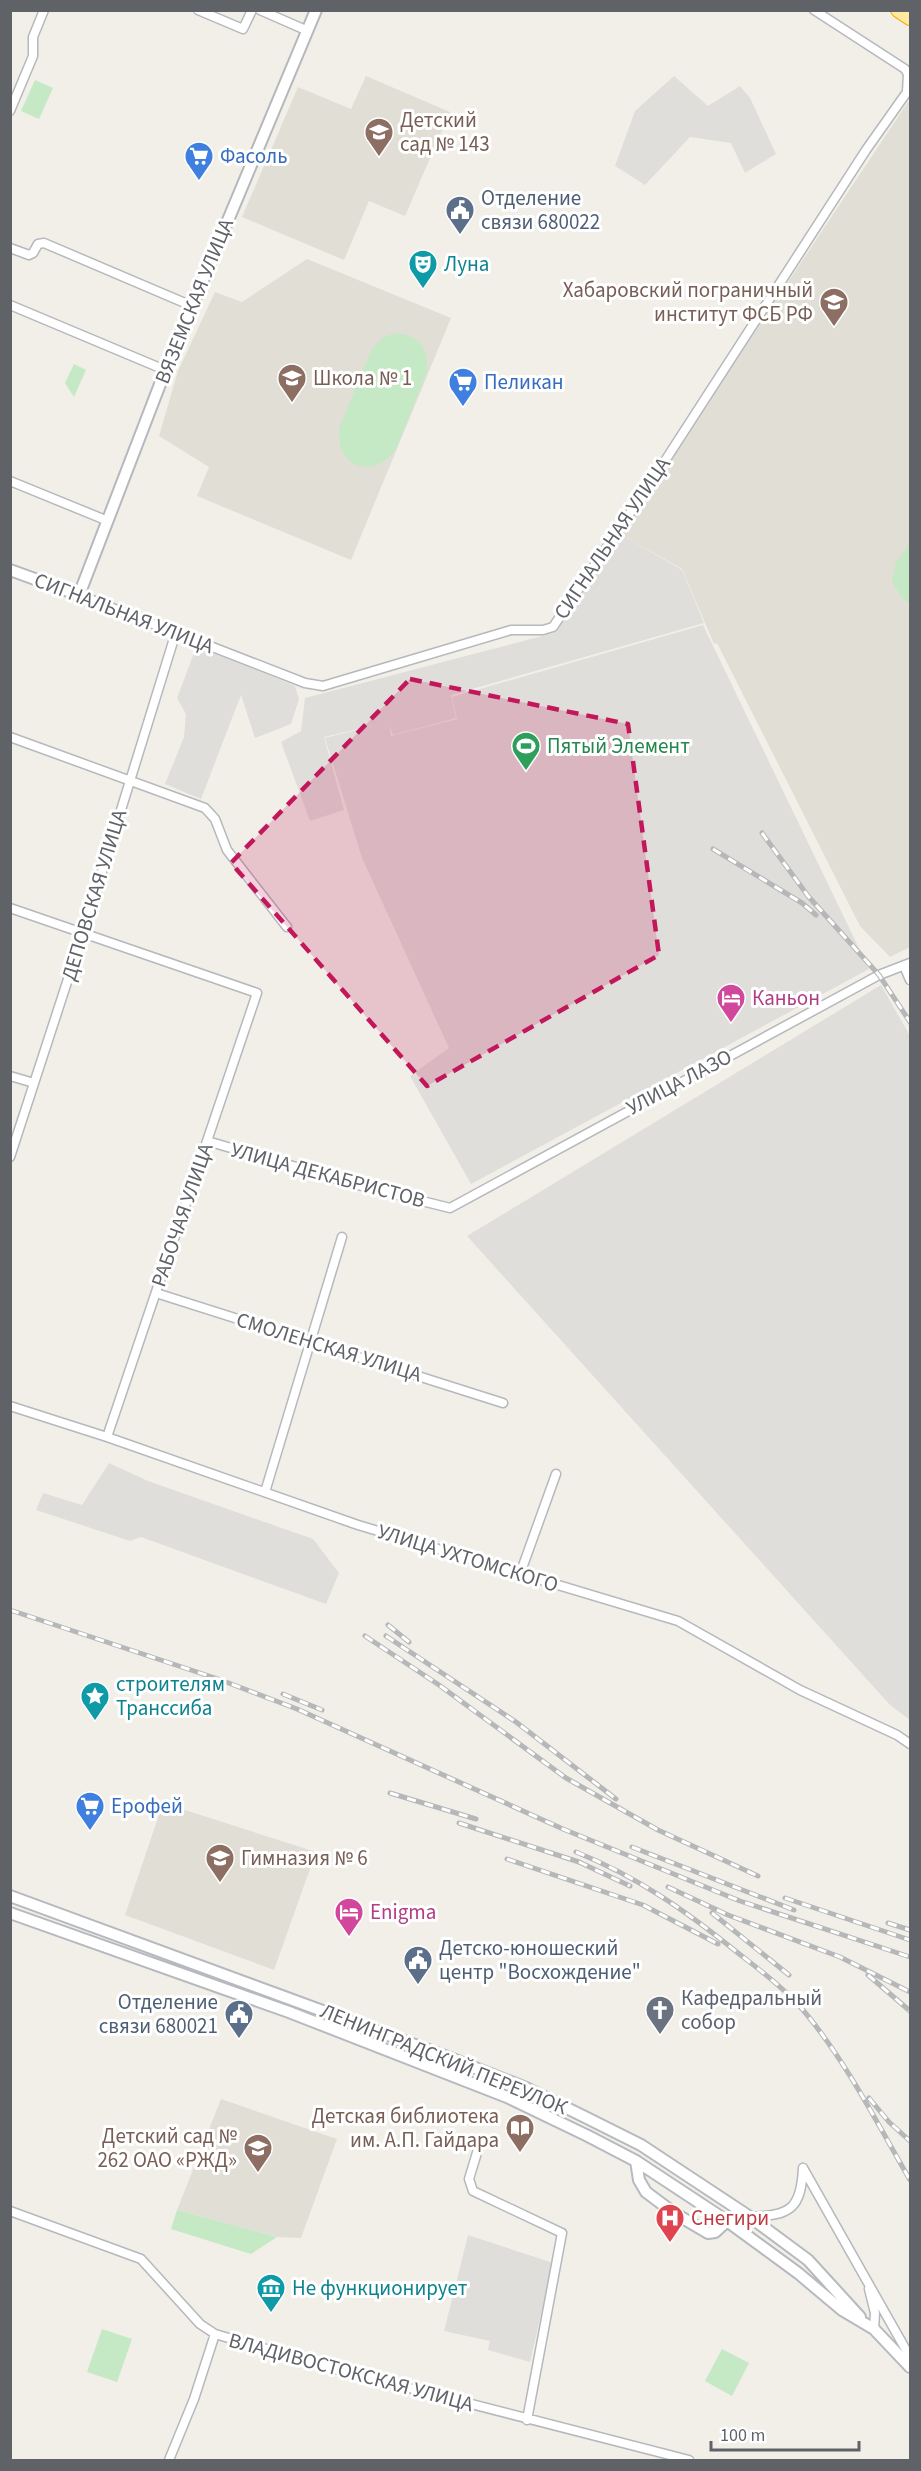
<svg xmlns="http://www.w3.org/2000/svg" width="921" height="2471" viewBox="0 0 921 2471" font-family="'Source Sans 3',sans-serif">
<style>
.industrial{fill:#e0deda}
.education{fill:#e1ded6}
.green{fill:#c5e8c5}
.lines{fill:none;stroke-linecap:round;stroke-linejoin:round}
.minor-casing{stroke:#b5b8bc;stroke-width:11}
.tertiary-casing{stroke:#b5b8bc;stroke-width:14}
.secondary-casing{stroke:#b6babf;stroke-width:14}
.trunk-casing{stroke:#f9ab00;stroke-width:16}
.minor{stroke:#fff;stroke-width:8}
.tertiary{stroke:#fff;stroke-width:10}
.secondary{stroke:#fff;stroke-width:10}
.trunk{stroke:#feeaa1;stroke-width:14}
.rail-casing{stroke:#b6b7b8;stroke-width:5}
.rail{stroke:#fff;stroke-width:3;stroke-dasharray:9;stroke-linecap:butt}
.marked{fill:#c2185b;fill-opacity:0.2;stroke:#c2185b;stroke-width:4.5;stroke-dasharray:12 8;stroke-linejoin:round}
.labels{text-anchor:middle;stroke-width:6;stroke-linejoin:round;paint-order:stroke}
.education-label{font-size:21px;fill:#785e54;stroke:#fff;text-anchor:start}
.shop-label{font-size:21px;fill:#366cbe;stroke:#fff;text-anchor:start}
.service-label{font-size:21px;fill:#4e5e75;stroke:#fff;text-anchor:start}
.culture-label{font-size:21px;fill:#0d838f;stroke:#fff;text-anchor:start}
.street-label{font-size:21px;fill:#5f6368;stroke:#fff}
.leisure-label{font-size:21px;fill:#27864d;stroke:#fff;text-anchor:start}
.hotel-label{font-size:21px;fill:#b23c85;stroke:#fff;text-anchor:start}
.worship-label{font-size:21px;fill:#5b616d;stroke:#fff;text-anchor:start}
.health-label{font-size:21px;fill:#be3a42;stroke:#fff;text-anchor:start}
</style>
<rect width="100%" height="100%" fill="#f1efe8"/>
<path class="industrial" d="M674,76L708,106L740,86L750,98L776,154L745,173L731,143L690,137L645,185L615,166L635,111Z
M620,534L682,570L704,623L451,695L456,718L393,735L390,726L391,736L457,719L452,697L703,625L869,969L471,1184L410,1076L449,1048L362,858L325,738L380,724L324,737L344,810L310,821L281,742L301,731L305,698L554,633Z
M197,645L295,686L299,699L291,724L255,738L241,695L201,799L165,784L184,737L186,714L177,698Z
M881,985L910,1036V1720L890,1705L467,1236Z
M109,1463L148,1481L313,1539L339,1573L326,1604L141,1537L130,1541L36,1510L43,1493L82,1505Z
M468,2235L553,2263L530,2362L488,2350L490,2341L444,2331Z"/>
<path class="education" d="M366,76L450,112L405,216L369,201L344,260L242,217L298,87L351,109Z
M908,102L910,103V947L890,957L860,926L717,643L714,644L682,569L620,534Z
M307,259L451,318L351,560L197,496L209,467L159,436L178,371L215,292L242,302Z
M163,1803L316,1852L274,1970L125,1915Z
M221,2099L337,2139L301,2238L277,2237L177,2210Z"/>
<path class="green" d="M35,80L53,88L39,119L21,111Z
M398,333C421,337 431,351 426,374L396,449C373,482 332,466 340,426L371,351C378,340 385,335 398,333Z
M74,364L86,370L74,397L65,383Z
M910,542V604L903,599L892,582L896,563Z
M177,2210L277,2237L251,2254L171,2229Z
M102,2329L132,2339L117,2382L87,2372Z
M722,2349L749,2363L732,2396L705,2381Z"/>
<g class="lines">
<g class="minor-casing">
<path id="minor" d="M198,10L243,29L252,10
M260,10L308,31
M10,111L33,56V37L44,10
M10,248L29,255L33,253L38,244L44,243L192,306
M10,305L165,370
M10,481L108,521
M79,595L305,683L323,686L511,630H543L553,627L661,467L866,150L907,92L908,74L905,69L814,10
M10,737L205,808L215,819L227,850L287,927
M10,908L257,993L107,1437
M904,966L910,980
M10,1076L34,1083
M207,1141L358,1185L450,1208L879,975L910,963
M10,1157L83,933L176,632
M156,1293L503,1403
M10,1406L107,1437L358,1525L678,1621L800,1690L897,1735L910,1744
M265,1492L342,1237
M520,1574L556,1474
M479,2146L469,2179L473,2191L562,2233L527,2420
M803,2168L910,2357
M10,2211L141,2259L200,2324L215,2334L335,2369L689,2460
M750,2217C790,2215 801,2210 803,2168
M869,2289L875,2313L874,2329
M169,2460L194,2399L215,2334"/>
</g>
<g class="tertiary-casing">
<path id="tertiary" d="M10,570L79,595L167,366L316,10"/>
</g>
<g class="secondary-casing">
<path id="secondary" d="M10,1896L445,2056L526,2088L587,2118L641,2145L750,2217L808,2260L860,2317
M10,1913L289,2012L507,2097L588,2136L636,2161L727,2221L798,2273L842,2310L874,2329L910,2367
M636,2161L639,2180L646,2192L674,2213L708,2233L715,2232L727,2221"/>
</g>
<g class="trunk-casing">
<path id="trunk" d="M898,10L910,18"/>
</g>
<use href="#minor" class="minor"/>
<use href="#tertiary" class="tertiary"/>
<use href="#secondary" class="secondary"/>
<use href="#trunk" class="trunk"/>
<g class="rail-casing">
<path id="rail" d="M762,833L808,896L879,975L910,1022
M713,849L802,903L816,915
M10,1610L218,1679L297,1709L563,1829L740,1901L910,1957
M388,1625L409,1642
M365,1636L439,1685L566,1778L658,1830L758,1876
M386,1636L516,1722L616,1799
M283,1694L322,1710
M390,1793L476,1819
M459,1823L579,1862L630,1886
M632,1847L794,1910
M576,1852C638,1877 686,1911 738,1953C761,1971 784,1988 803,2010C846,2061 877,2123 910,2180
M507,1859L643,1905L718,1944
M668,1887L728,1915L840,1957L910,1992
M785,1898L910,1940
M712,1913L789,1975
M888,1923L910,1930
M868,1975L910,2011
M869,2098L889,2122L910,2141"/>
</g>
<use href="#rail" class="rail"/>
</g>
<path class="marked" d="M410,679L628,724L659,955L427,1086L231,863Z"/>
<defs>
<g id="school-pin" transform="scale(1.5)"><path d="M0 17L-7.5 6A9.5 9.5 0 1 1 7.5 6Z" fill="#8d6e63" stroke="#fff"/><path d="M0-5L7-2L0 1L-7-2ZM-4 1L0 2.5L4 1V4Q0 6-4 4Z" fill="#fff"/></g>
<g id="supermarket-pin" transform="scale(1.5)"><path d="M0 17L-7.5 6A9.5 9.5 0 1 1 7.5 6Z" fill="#3f7fe0" stroke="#fff"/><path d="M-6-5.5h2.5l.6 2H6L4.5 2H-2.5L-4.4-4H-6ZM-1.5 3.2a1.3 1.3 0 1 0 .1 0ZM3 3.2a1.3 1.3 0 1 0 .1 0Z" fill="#fff"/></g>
<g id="civic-pin" transform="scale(1.5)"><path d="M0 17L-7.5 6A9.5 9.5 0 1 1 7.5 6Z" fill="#5c6f8a" stroke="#fff"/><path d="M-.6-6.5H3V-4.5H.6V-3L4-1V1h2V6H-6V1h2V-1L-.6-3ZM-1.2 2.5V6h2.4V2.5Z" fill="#fff"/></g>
<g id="theatre-pin" transform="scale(1.5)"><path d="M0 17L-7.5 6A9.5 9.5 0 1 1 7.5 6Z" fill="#0f9aa8" stroke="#fff"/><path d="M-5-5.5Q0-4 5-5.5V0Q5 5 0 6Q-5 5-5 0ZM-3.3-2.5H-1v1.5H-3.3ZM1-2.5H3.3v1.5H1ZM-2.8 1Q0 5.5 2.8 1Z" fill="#fff"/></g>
<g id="university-pin" transform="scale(1.5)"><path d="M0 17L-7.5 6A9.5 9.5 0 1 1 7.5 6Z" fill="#8d6e63" stroke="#fff"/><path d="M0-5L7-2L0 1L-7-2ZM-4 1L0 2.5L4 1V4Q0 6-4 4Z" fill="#fff"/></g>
<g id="stadium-pin" transform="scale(1.5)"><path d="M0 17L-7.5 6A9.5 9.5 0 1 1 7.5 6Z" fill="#2e9e5b" stroke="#fff"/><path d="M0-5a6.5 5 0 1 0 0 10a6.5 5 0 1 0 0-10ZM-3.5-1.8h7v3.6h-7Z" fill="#fff"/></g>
<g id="hotel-pin" transform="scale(1.5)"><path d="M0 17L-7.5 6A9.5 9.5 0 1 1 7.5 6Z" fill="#d1479c" stroke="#fff"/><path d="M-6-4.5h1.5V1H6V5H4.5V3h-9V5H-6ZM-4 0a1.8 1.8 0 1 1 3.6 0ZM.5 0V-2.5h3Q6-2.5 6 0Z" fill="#fff"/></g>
<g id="sight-pin" transform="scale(1.5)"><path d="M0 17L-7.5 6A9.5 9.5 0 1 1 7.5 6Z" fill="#0f9aa8" stroke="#fff"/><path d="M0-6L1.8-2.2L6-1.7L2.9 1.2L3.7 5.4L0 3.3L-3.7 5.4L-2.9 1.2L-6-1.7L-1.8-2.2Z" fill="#fff"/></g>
<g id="church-pin" transform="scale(1.5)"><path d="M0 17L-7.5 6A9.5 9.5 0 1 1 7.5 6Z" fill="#6b7280" stroke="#fff"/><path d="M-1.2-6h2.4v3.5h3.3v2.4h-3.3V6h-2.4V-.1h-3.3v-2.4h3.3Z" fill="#fff"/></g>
<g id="library-pin" transform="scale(1.5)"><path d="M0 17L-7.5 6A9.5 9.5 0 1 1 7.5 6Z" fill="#8d6e63" stroke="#fff"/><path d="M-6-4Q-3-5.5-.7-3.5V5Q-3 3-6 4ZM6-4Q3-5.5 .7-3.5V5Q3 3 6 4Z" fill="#fff"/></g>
<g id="hospital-pin" transform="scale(1.5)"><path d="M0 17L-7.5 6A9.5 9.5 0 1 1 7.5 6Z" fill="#e0444e" stroke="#fff"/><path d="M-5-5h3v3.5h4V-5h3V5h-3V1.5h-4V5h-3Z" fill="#fff"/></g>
<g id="museum-pin" transform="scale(1.5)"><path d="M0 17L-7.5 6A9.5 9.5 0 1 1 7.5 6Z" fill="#0f9aa8" stroke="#fff"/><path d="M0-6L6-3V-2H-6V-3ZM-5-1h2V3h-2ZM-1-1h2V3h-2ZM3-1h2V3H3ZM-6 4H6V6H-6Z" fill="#fff"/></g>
</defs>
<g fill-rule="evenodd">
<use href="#school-pin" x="379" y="132"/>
<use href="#supermarket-pin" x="199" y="156"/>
<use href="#civic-pin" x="460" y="210"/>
<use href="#theatre-pin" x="423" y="264"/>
<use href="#university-pin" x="834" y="302"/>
<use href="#school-pin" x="292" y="378"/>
<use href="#supermarket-pin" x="463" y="382"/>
<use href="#stadium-pin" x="526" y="746"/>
<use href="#hotel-pin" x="731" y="998"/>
<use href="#sight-pin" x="95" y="1696"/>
<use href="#supermarket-pin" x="90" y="1806"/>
<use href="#school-pin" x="220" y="1858"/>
<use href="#hotel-pin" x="349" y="1912"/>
<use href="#civic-pin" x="418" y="1960"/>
<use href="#church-pin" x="660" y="2010"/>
<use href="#civic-pin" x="239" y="2014"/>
<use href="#library-pin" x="520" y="2128"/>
<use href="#school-pin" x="258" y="2148"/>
<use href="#hospital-pin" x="670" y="2218"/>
<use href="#museum-pin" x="271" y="2288"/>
</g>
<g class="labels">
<g class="education-label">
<text x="400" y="127">Детский<tspan x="400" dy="24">сад № 143</tspan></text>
<text x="813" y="297" text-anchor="end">Хабаровский пограничный<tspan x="813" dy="24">институт ФСБ РФ</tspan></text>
<text x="313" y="385">Школа № 1</text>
<text x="241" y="1865">Гимназия № 6</text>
<text x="499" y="2123" text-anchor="end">Детская библиотека<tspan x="499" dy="24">им. А.П. Гайдара</tspan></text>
<text x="237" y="2143" text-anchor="end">Детский сад №<tspan x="237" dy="24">262 ОАО «РЖД»</tspan></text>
</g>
<g class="shop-label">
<text x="220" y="163">Фасоль</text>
<text x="484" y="389">Пеликан</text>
<text x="111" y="1813">Ерофей</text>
</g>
<g class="service-label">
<text x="481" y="205">Отделение<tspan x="481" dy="24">связи 680022</tspan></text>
<text x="439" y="1955">Детско-юношеский<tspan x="439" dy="24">центр "Восхождение"</tspan></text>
<text x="218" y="2009" text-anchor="end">Отделение<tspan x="218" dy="24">связи 680021</tspan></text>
</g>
<g class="culture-label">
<text x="444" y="271">Луна</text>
<text x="116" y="1691">строителям<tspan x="116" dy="24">Транссиба</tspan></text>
<text x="292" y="2295">Не функционирует</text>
</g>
<g class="street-label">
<text transform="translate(194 301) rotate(-68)" y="7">ВЯЗЕМСКАЯ УЛИЦА</text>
<text transform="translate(612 538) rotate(-56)" y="7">СИГНАЛЬНАЯ УЛИЦА</text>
<text transform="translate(124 613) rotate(21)" y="7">СИГНАЛЬНАЯ УЛИЦА</text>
<text transform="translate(94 895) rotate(-73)" y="7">ДЕПОВСКАЯ УЛИЦА</text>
<text transform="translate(679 1082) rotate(-28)" y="7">УЛИЦА ЛАЗО</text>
<text transform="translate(328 1175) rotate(15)" y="7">УЛИЦА ДЕКАБРИСТОВ</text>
<text transform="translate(182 1215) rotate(-71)" y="7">РАБОЧАЯ УЛИЦА</text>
<text transform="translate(329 1347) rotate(17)" y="7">СМОЛЕНСКАЯ УЛИЦА</text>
<text transform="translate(468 1558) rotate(17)" y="7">УЛИЦА УХТОМСКОГО</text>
<text transform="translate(444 2059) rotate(22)" y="7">ЛЕНИНГРАДСКИЙ ПЕРЕУЛОК</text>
<text transform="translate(351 2372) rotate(15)" y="7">ВЛАДИВОСТОКСКАЯ УЛИЦА</text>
</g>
<g class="leisure-label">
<text x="547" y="753">Пятый Элемент</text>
</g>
<g class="hotel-label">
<text x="752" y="1005">Каньон</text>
<text x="370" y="1919">Enigma</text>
</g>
<g class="worship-label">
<text x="681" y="2005">Кафедральный<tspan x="681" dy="24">собор</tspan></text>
</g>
<g class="health-label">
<text x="691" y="2225">Снегири</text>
</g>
</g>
<rect width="921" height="2471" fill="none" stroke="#5f6368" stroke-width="24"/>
<path d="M711 2441v9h148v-9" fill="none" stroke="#5f6368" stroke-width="3"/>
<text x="720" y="2441" font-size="18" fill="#5f6368" stroke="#ffffff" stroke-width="4.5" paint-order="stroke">100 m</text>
</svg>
